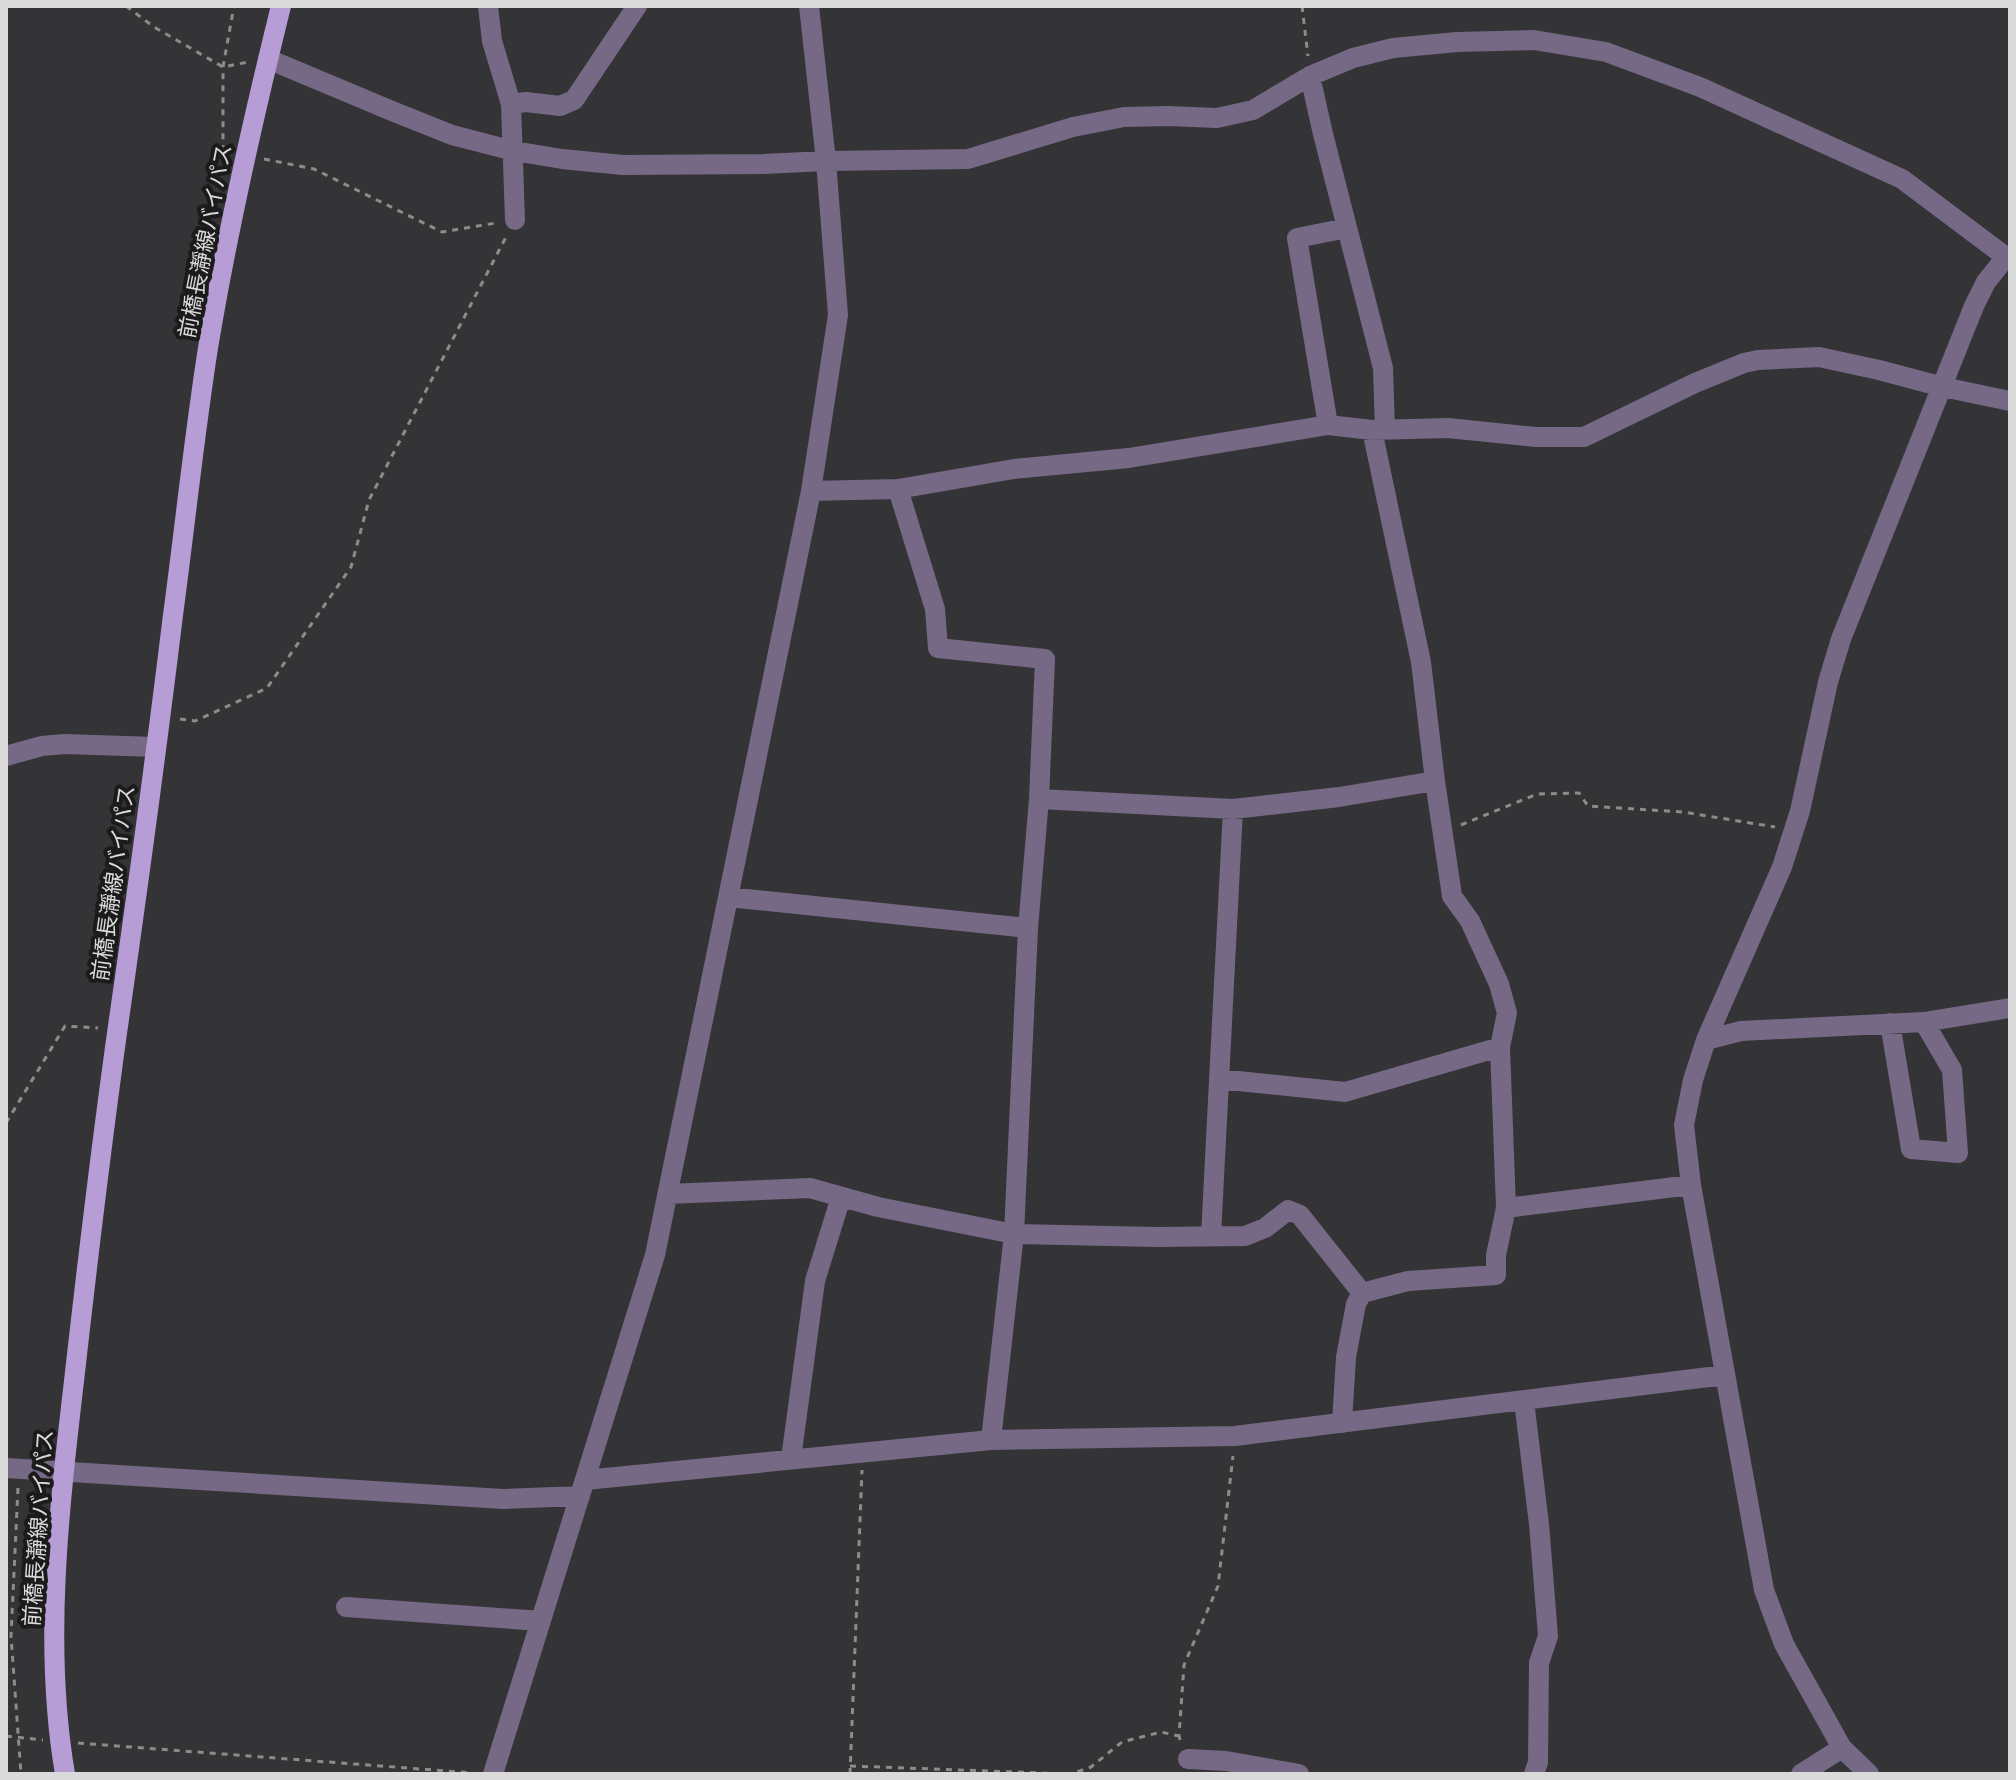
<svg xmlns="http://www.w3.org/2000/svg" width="2016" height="1780" viewBox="0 0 2016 1780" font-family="Rubik,'Noto Sans JP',sans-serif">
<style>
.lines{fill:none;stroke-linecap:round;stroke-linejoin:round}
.path{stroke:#8d8c8d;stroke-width:3;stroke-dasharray:6 6;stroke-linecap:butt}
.minor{stroke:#756985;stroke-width:20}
.major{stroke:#b69dd6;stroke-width:20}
.labels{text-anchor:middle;stroke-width:8;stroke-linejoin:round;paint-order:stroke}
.street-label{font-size:22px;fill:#dbdadb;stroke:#1c1b1c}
</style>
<rect width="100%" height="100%" fill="#343336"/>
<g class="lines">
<path class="path" d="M126,6L154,27L223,67L248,62
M1302,6L1308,56
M226,149L223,148V67L234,6
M264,159L314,169L442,232L496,223
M180,719L195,721L267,688L351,567L369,500L506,237
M1461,825L1537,794L1579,793L1588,806L1683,812L1775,827
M6,1123L65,1026L98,1028
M18,1488L11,1636L21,1774
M6,1736L43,1740
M1180,1740L1179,1736L1184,1665L1218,1586L1233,1456
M78,1743L473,1773
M850,1766L1071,1774L1091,1767L1122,1742L1161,1732L1179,1736
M850,1774L862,1470"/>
<path class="minor" d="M488,6L492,41L511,104L515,220
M268,59L392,111L452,135L514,151L562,159L623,165L763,164L826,161L968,159L1073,127L1124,117L1168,116L1217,118L1253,110L1310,76L1353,58L1393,48L1457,42L1534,40L1606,52L1700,87L1902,179L2006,257
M1310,76L1323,134L1383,368L1385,430
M511,104L526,102L560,106L574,100L637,6
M1328,425L1297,238L1347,228
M898,489L935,609L938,648L1045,659L1039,799L1028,928L1014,1234L991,1440
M811,491L898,489L1014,469L1129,458L1328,425L1372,430L1448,428L1536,437H1584L1695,383L1744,363L1758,360L1819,357L1879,370L1943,387L2010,401
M6,756L42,746L64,744L156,747
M1039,799L1233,809L1339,797L1435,781
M728,897L1028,928
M1890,1023L1911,1149L1958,1153L1952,1070L1924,1022
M1706,1040L1741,1031L1924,1022L2010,1008
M1219,1079L1345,1092L1500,1047
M667,1194L810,1188L878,1207L1014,1234L1157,1237L1245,1236L1265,1228L1288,1210L1300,1215L1362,1293
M1506,1208L1691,1185
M1211,1236L1233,809
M1524,1401L1539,1524L1548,1636L1539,1663L1538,1762L1534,1774
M1342,1423L1346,1357L1356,1304L1362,1293L1408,1281L1496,1275V1255L1506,1208L1500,1047L1507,1013L1499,984L1470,921L1452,896L1435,781L1421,662L1372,430
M791,1459L815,1281L841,1197
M6,1468L503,1499L580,1496
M585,1480L991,1440L1235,1436L1725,1375
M346,1607L541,1621
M1188,1759L1226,1761L1299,1774
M493,1774L655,1255L811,491L838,315L826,161L809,6
M1801,1774L1842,1748
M1869,1774L1842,1748L1784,1644L1764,1590L1691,1185L1684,1125L1693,1080L1706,1040L1782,867L1800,811L1828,682L1841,639L1974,306L1986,282L2006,257L2010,255"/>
<path class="major" d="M65,1774C43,1645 59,1510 74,1381C87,1265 101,1149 117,1033C137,894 156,755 173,615C185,526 194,437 208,348C227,233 253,119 281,6"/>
</g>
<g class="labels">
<g class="street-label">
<text transform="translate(205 241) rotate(-79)" y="8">前橋長瀞線バイパス</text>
<text transform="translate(113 883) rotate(-82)" y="8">前橋長瀞線バイパス</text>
<text transform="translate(38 1528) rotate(-86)" y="8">前橋長瀞線バイパス</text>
</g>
</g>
<rect width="2016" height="1780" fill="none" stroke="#dbdadb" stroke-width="16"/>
</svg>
